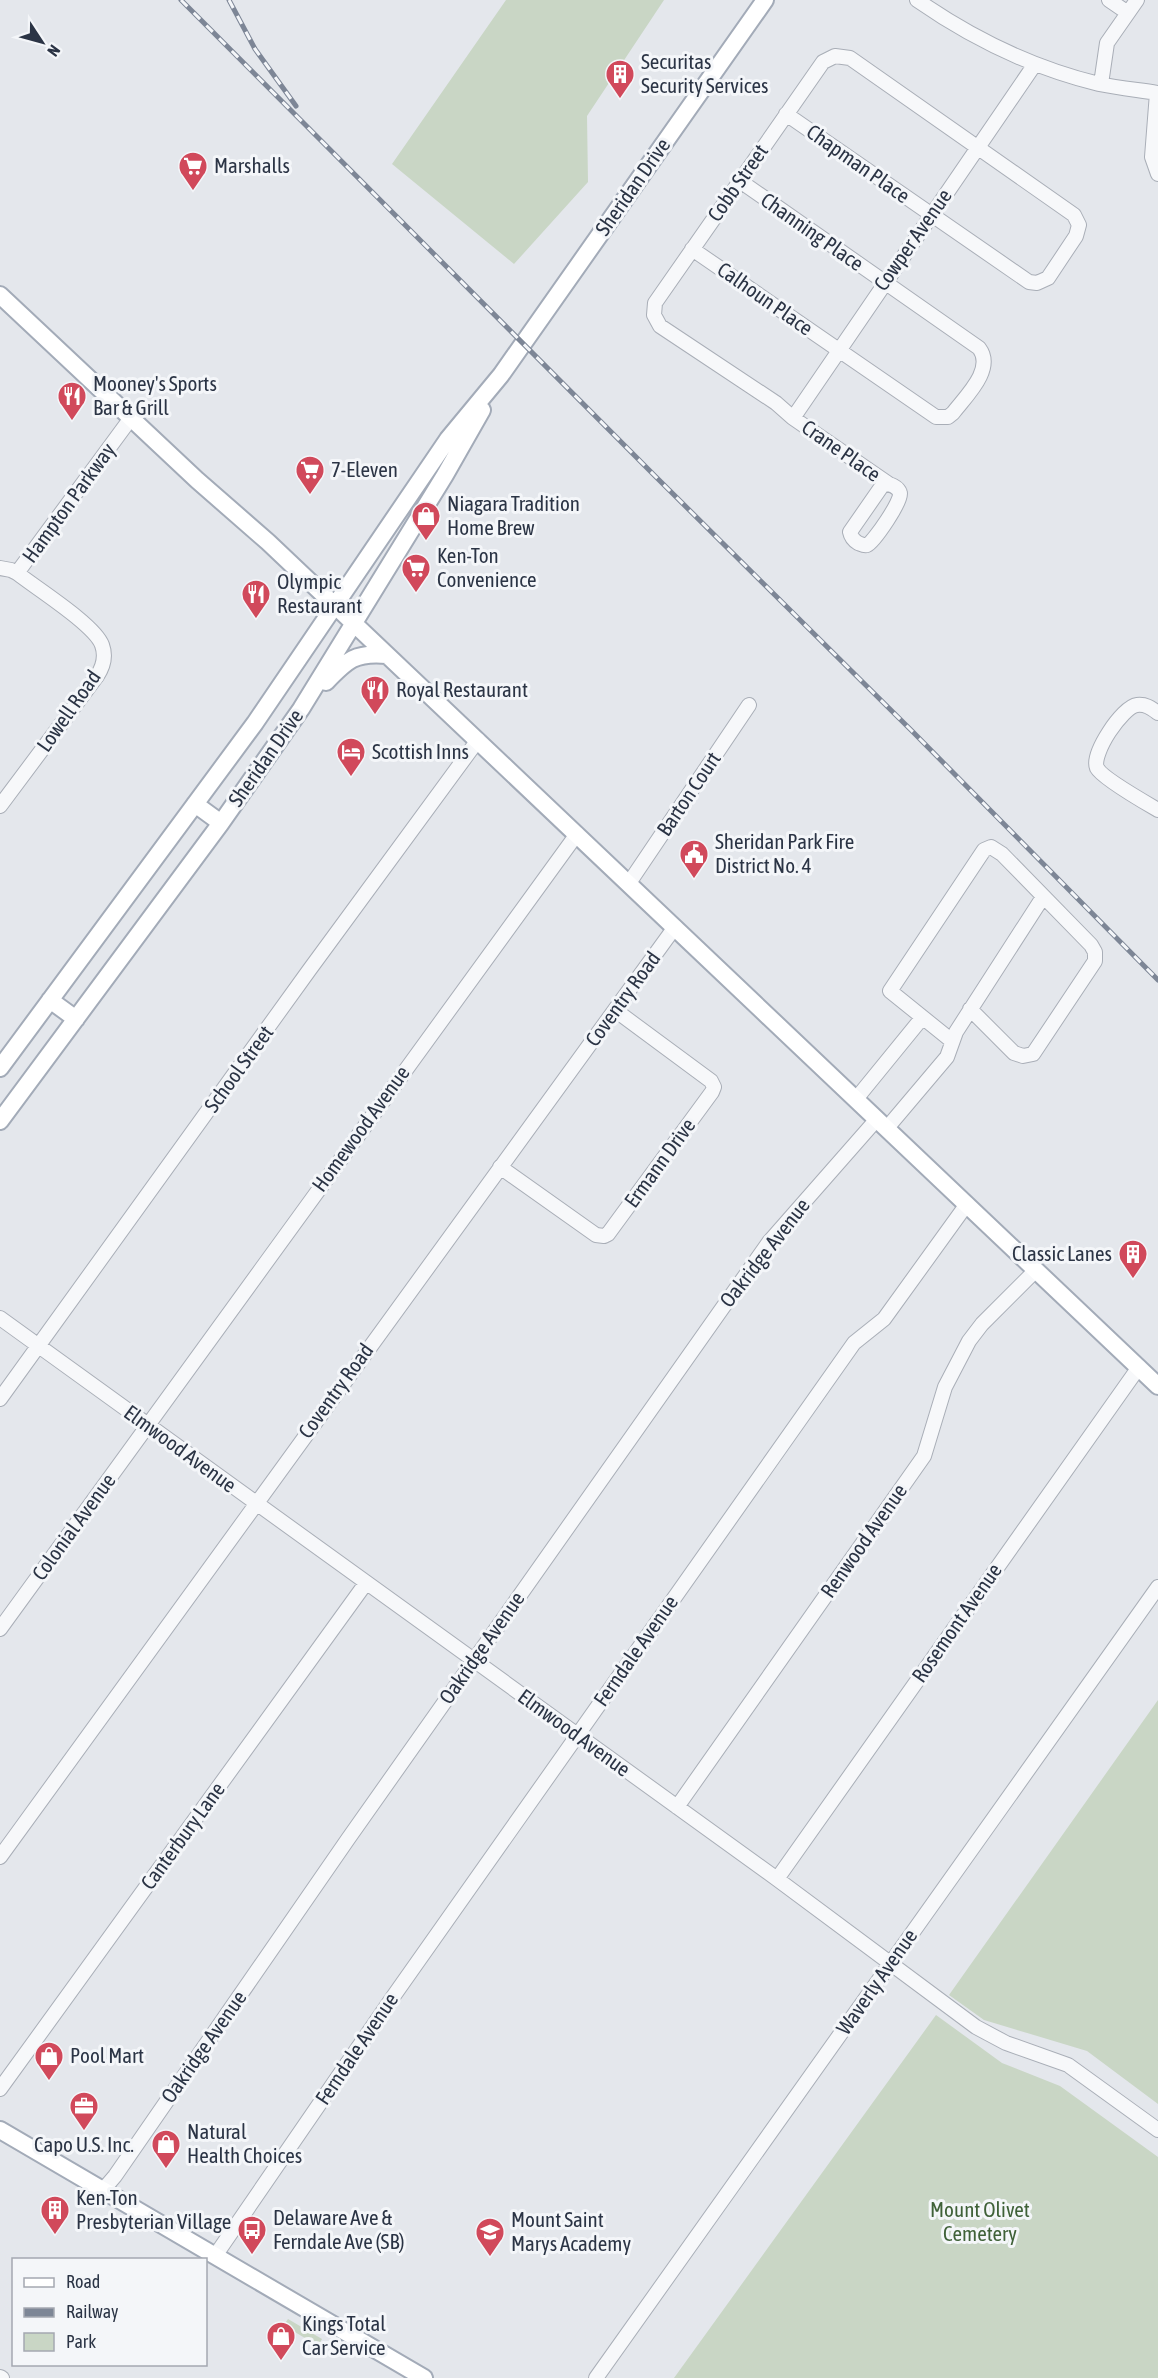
<svg xmlns="http://www.w3.org/2000/svg" width="1158" height="2378" viewBox="0 0 1158 2378" font-family="'Asap Condensed',sans-serif">
<style>
.green{fill:#c9d6c5}
.lines{fill:none;stroke-linecap:round;stroke-linejoin:round}
.minor-casing{stroke:#a9aeb7;stroke-width:16}
.major-casing{stroke:#a3abb8;stroke-width:20}
.minor{stroke:#f7f8fa;stroke-width:14}
.major{stroke:#fff;stroke-width:16}
.rail-casing{stroke:#7d8696;stroke-width:5}
.rail{stroke:#f4f6f9;stroke-width:3;stroke-dasharray:9;stroke-linecap:butt}
.labels{text-anchor:middle;stroke-width:6;stroke-linejoin:round;paint-order:stroke}
.poi-label{font-size:21px;fill:#2b3445;stroke:#f4f6f9;text-anchor:start}
.street-label{font-size:21px;fill:#2b3445;stroke:#f4f6f9}
.park-label{font-size:21px;fill:#3f6138;stroke:#f4f6f9}
</style>
<rect width="100%" height="100%" fill="#e4e7ec"/>
<path class="green" d="M506,0H664L587,116L588,182L514,264L392,164Z
M1158,1700V2104L1087,2051L984,2020L949,1995Z
M936,2015L1002,2063L1060,2086L1158,2157V2378H674Z
M288,2319L322,2339L318,2346L285,2326L274,2344L271,2343Z"/>
<g class="lines">
<g class="minor-casing">
<path id="minor" d="M917,0C973,39 1033,68 1099,84C1118,88 1139,90 1158,93
M1109,0L1128,13
M1101,84L1107,43L1137,0
M1157,93L1152,157L1158,174
M786,114L1029,282L1037,283L1048,278L1076,236L1079,225L1074,215L850,58L835,56L823,62L655,303L654,315L660,326L776,403L793,418L889,484
M692,249L936,417H948L953,413C966,396 995,369 979,348L740,181
M793,418L1035,64
M884,483C890,484 898,487 900,493C903,499 874,542 867,545C864,546 861,544 858,543C853,540 851,537 850,532Z
M0,568L11,570L17,573C36,588 95,625 102,645C106,656 103,667 97,676L0,806
M17,573L131,418
M1158,713C1151,708 1146,704 1137,705C1122,707 1091,754 1097,768C1102,778 1146,803 1158,810
M629,883L749,705
M952,1041L890,991L984,850L991,847L1002,854L1091,945L1095,952V961L1033,1054L1023,1056L1014,1053L970,1009
M856,1099L922,1018
M887,1128L947,1057L956,1032L1043,897
M500,1167L596,1235L604,1236L608,1234L712,1092L714,1087L711,1081L615,1010
M0,1318L777,1879L976,2027L1006,2043L1068,2065L1158,2130
M0,1399L310,969L478,740
M0,1629L577,834
M677,1807L924,1456L945,1387L969,1341L982,1324L1036,1270
M0,1857L675,927
M777,1879L1139,1367
M0,2089L366,1583
M103,2190L115,2176L348,1839L769,1242L877,1119
M215,2256L395,1994L854,1343L884,1319L967,1204
M0,2377L2,2378
M596,2378L1158,1587"/>
</g>
<g class="major-casing">
<path id="major" d="M0,295L197,480L268,542L1158,1386
M326,682C347,660 355,652 387,655
M195,804L221,823
M50,1000L76,1019
M0,1068L255,723L448,439L501,375L765,0
M0,1121L221,823L301,709L445,475L482,410
M0,2130L424,2378"/>
</g>
<use href="#minor" class="minor"/>
<use href="#major" class="major"/>
<g class="rail-casing">
<path id="rail" d="M181,0L656,477L912,731L1158,980
M229,0L255,49L296,106"/>
</g>
<use href="#rail" class="rail"/>
</g>
<defs>
<g id="building-pin" transform="scale(1.5)"><path d="M0 17L-7.5 6A9.5 9.5 0 1 1 7.5 6Z" fill="#d1495b" stroke="#f4f6f9"/><path d="M-4-6H4V6H1V3H-1V6H-4ZM-2.5-4.3h1.7v1.8h-1.7ZM.8-4.3h1.7v1.8H.8ZM-2.5-1h1.7V.8h-1.7ZM.8-1h1.7V.8H.8Z" fill="#fff"/></g>
<g id="supermarket-pin" transform="scale(1.5)"><path d="M0 17L-7.5 6A9.5 9.5 0 1 1 7.5 6Z" fill="#d1495b" stroke="#f4f6f9"/><path d="M-6-5.5h2.5l.6 2H6L4.5 2H-2.5L-4.4-4H-6ZM-1.5 3.2a1.3 1.3 0 1 0 .1 0ZM3 3.2a1.3 1.3 0 1 0 .1 0Z" fill="#fff"/></g>
<g id="restaurant-pin" transform="scale(1.5)"><path d="M0 17L-7.5 6A9.5 9.5 0 1 1 7.5 6Z" fill="#d1495b" stroke="#f4f6f9"/><path d="M-5-6h1v4h1v-4h1v4h1v-4h1v5L-1.5 .5V6h-2V.5L-5-1ZM5-6V6H3V1.5H1.5Q1.5-4 5-6Z" fill="#fff"/></g>
<g id="shop-pin" transform="scale(1.5)"><path d="M0 17L-7.5 6A9.5 9.5 0 1 1 7.5 6Z" fill="#d1495b" stroke="#f4f6f9"/><path d="M-5-2.5h2.3a2.7 3.5 0 0 1 5.4 0H5L5.5 6h-11ZM-1.5-2.5h3a1.5 2.3 0 0 0-3 0Z" fill="#fff"/></g>
<g id="hotel-pin" transform="scale(1.5)"><path d="M0 17L-7.5 6A9.5 9.5 0 1 1 7.5 6Z" fill="#d1495b" stroke="#f4f6f9"/><path d="M-6-4.5h1.5V1H6V5H4.5V3h-9V5H-6ZM-4 0a1.8 1.8 0 1 1 3.6 0ZM.5 0V-2.5h3Q6-2.5 6 0Z" fill="#fff"/></g>
<g id="civic-pin" transform="scale(1.5)"><path d="M0 17L-7.5 6A9.5 9.5 0 1 1 7.5 6Z" fill="#d1495b" stroke="#f4f6f9"/><path d="M-.6-6.5H3V-4.5H.6V-3L4-1V1h2V6H-6V1h2V-1L-.6-3ZM-1.2 2.5V6h2.4V2.5Z" fill="#fff"/></g>
<g id="office-pin" transform="scale(1.5)"><path d="M0 17L-7.5 6A9.5 9.5 0 1 1 7.5 6Z" fill="#d1495b" stroke="#f4f6f9"/><path d="M-6-3h4V-5.5h4V-3h4V5H-6ZM-1-4.5V-3h2v-1.5ZM-6 0V1H6V0Z" fill="#fff"/></g>
<g id="bus-pin" transform="scale(1.5)"><path d="M0 17L-7.5 6A9.5 9.5 0 1 1 7.5 6Z" fill="#d1495b" stroke="#f4f6f9"/><path d="M-5-6H5V4H4V6H2V4H-2V6H-4V4H-5ZM-3.5-4V0h7V-4ZM-3.5 1.2v1.5H-2V1.2ZM2 1.2v1.5H3.5V1.2Z" fill="#fff"/></g>
<g id="school-pin" transform="scale(1.5)"><path d="M0 17L-7.5 6A9.5 9.5 0 1 1 7.5 6Z" fill="#d1495b" stroke="#f4f6f9"/><path d="M0-5L7-2L0 1L-7-2ZM-4 1L0 2.5L4 1V4Q0 6-4 4Z" fill="#fff"/></g>
</defs>
<g fill-rule="evenodd">
<use href="#building-pin" x="620" y="74"/>
<use href="#supermarket-pin" x="193" y="166"/>
<use href="#restaurant-pin" x="72" y="396"/>
<use href="#supermarket-pin" x="310" y="470"/>
<use href="#shop-pin" x="426" y="516"/>
<use href="#supermarket-pin" x="416" y="568"/>
<use href="#restaurant-pin" x="256" y="594"/>
<use href="#restaurant-pin" x="375" y="690"/>
<use href="#hotel-pin" x="351" y="752"/>
<use href="#civic-pin" x="694" y="854"/>
<use href="#building-pin" x="1133" y="1254"/>
<use href="#shop-pin" x="49" y="2056"/>
<use href="#office-pin" x="84" y="2106"/>
<use href="#shop-pin" x="166" y="2144"/>
<use href="#building-pin" x="55" y="2210"/>
<use href="#bus-pin" x="252" y="2230"/>
<use href="#school-pin" x="490" y="2232"/>
<use href="#shop-pin" x="281" y="2336"/>
</g>
<g class="labels">
<g class="poi-label">
<text x="641" y="69">Securitas<tspan x="641" dy="24">Security Services</tspan></text>
<text x="214" y="173">Marshalls</text>
<text x="93" y="391">Mooney's Sports<tspan x="93" dy="24">Bar &amp; Grill</tspan></text>
<text x="331" y="477">7-Eleven</text>
<text x="447" y="511">Niagara Tradition<tspan x="447" dy="24">Home Brew</tspan></text>
<text x="437" y="563">Ken-Ton<tspan x="437" dy="24">Convenience</tspan></text>
<text x="277" y="589">Olympic<tspan x="277" dy="24">Restaurant</tspan></text>
<text x="396" y="697">Royal Restaurant</text>
<text x="372" y="759">Scottish Inns</text>
<text x="715" y="849">Sheridan Park Fire<tspan x="715" dy="24">District No. 4</tspan></text>
<text x="1112" y="1261" text-anchor="end">Classic Lanes</text>
<text x="70" y="2063">Pool Mart</text>
<text x="187" y="2139">Natural<tspan x="187" dy="24">Health Choices</tspan></text>
<text x="84" y="2152" text-anchor="middle">Capo U.S. Inc.</text>
<text x="76" y="2205">Ken-Ton<tspan x="76" dy="24">Presbyterian Village</tspan></text>
<text x="273" y="2225">Delaware Ave &amp;<tspan x="273" dy="24">Ferndale Ave (SB)</tspan></text>
<text x="511" y="2227">Mount Saint<tspan x="511" dy="24">Marys Academy</tspan></text>
<text x="302" y="2331">Kings Total<tspan x="302" dy="24">Car Service</tspan></text>
</g>
<g class="street-label">
<text transform="translate(858 164) rotate(35)" y="7">Chapman Place</text>
<text transform="translate(738 183) rotate(-55)" y="7">Cobb Street</text>
<text transform="translate(633 187) rotate(-55)" y="7">Sheridan Drive</text>
<text transform="translate(812 232) rotate(35)" y="7">Channing Place</text>
<text transform="translate(913 240) rotate(-55)" y="7">Cowper Avenue</text>
<text transform="translate(765 299) rotate(35)" y="7">Calhoun Place</text>
<text transform="translate(841 451) rotate(35)" y="7">Crane Place</text>
<text transform="translate(69 503) rotate(-54)" y="7">Hampton Parkway</text>
<text transform="translate(69 711) rotate(-55)" y="7">Lowell Road</text>
<text transform="translate(266 758) rotate(-55)" y="7">Sheridan Drive</text>
<text transform="translate(689 794) rotate(-56)" y="7">Barton Court</text>
<text transform="translate(623 999) rotate(-54)" y="7">Coventry Road</text>
<text transform="translate(239 1069) rotate(-54)" y="7">School Street</text>
<text transform="translate(361 1129) rotate(-54)" y="7">Homewood Avenue</text>
<text transform="translate(660 1163) rotate(-54)" y="7">Ermann Drive</text>
<text transform="translate(765 1253) rotate(-52)" y="7">Oakridge Avenue</text>
<text transform="translate(336 1391) rotate(-54)" y="7">Coventry Road</text>
<text transform="translate(180 1449) rotate(36)" y="7">Elmwood Avenue</text>
<text transform="translate(74 1527) rotate(-54)" y="7">Colonial Avenue</text>
<text transform="translate(864 1541) rotate(-55)" y="7">Renwood Avenue</text>
<text transform="translate(957 1623) rotate(-55)" y="7">Rosemont Avenue</text>
<text transform="translate(482 1648) rotate(-55)" y="7">Oakridge Avenue</text>
<text transform="translate(636 1651) rotate(-55)" y="7">Ferndale Avenue</text>
<text transform="translate(574 1733) rotate(36)" y="7">Elmwood Avenue</text>
<text transform="translate(183 1836) rotate(-54)" y="7">Canterbury Lane</text>
<text transform="translate(877 1982) rotate(-55)" y="7">Waverly Avenue</text>
<text transform="translate(204 2047) rotate(-55)" y="7">Oakridge Avenue</text>
<text transform="translate(357 2049) rotate(-56)" y="7">Ferndale Avenue</text>
</g>
<g class="park-label">
<text x="980" y="2217">Mount Olivet<tspan x="980" dy="24">Cemetery</tspan></text>
</g>
</g>
<rect x="12" y="2258" width="195" height="108" fill="#f4f6f9" stroke="#a4a8b1" stroke-width="1.5"/>
<rect x="24" y="2278" width="30" height="9" fill="#ffffff" stroke="#a4a8b1" stroke-width="1.5"/>
<text x="66" y="2288" font-size="18" fill="#2b3445">Road</text>
<rect x="24" y="2308" width="30" height="9" fill="#7d8696" stroke="#a4a8b1" stroke-width="1.5"/>
<text x="66" y="2318" font-size="18" fill="#2b3445">Railway</text>
<rect x="24" y="2333" width="30" height="18" fill="#c9d6c5" stroke="#a4a8b1" stroke-width="1.5"/>
<text x="66" y="2348" font-size="18" fill="#2b3445">Park</text>
<g transform="translate(42 42) rotate(126)" stroke="#f4f6f9" stroke-width="4.5" paint-order="stroke">
<path d="M0-4.5L10 22L0 15L-10 22Z" fill="#2b3445"/>
<text y="-9" font-size="16" font-weight="bold" text-anchor="middle" fill="#2b3445">N</text>
</g>
</svg>
